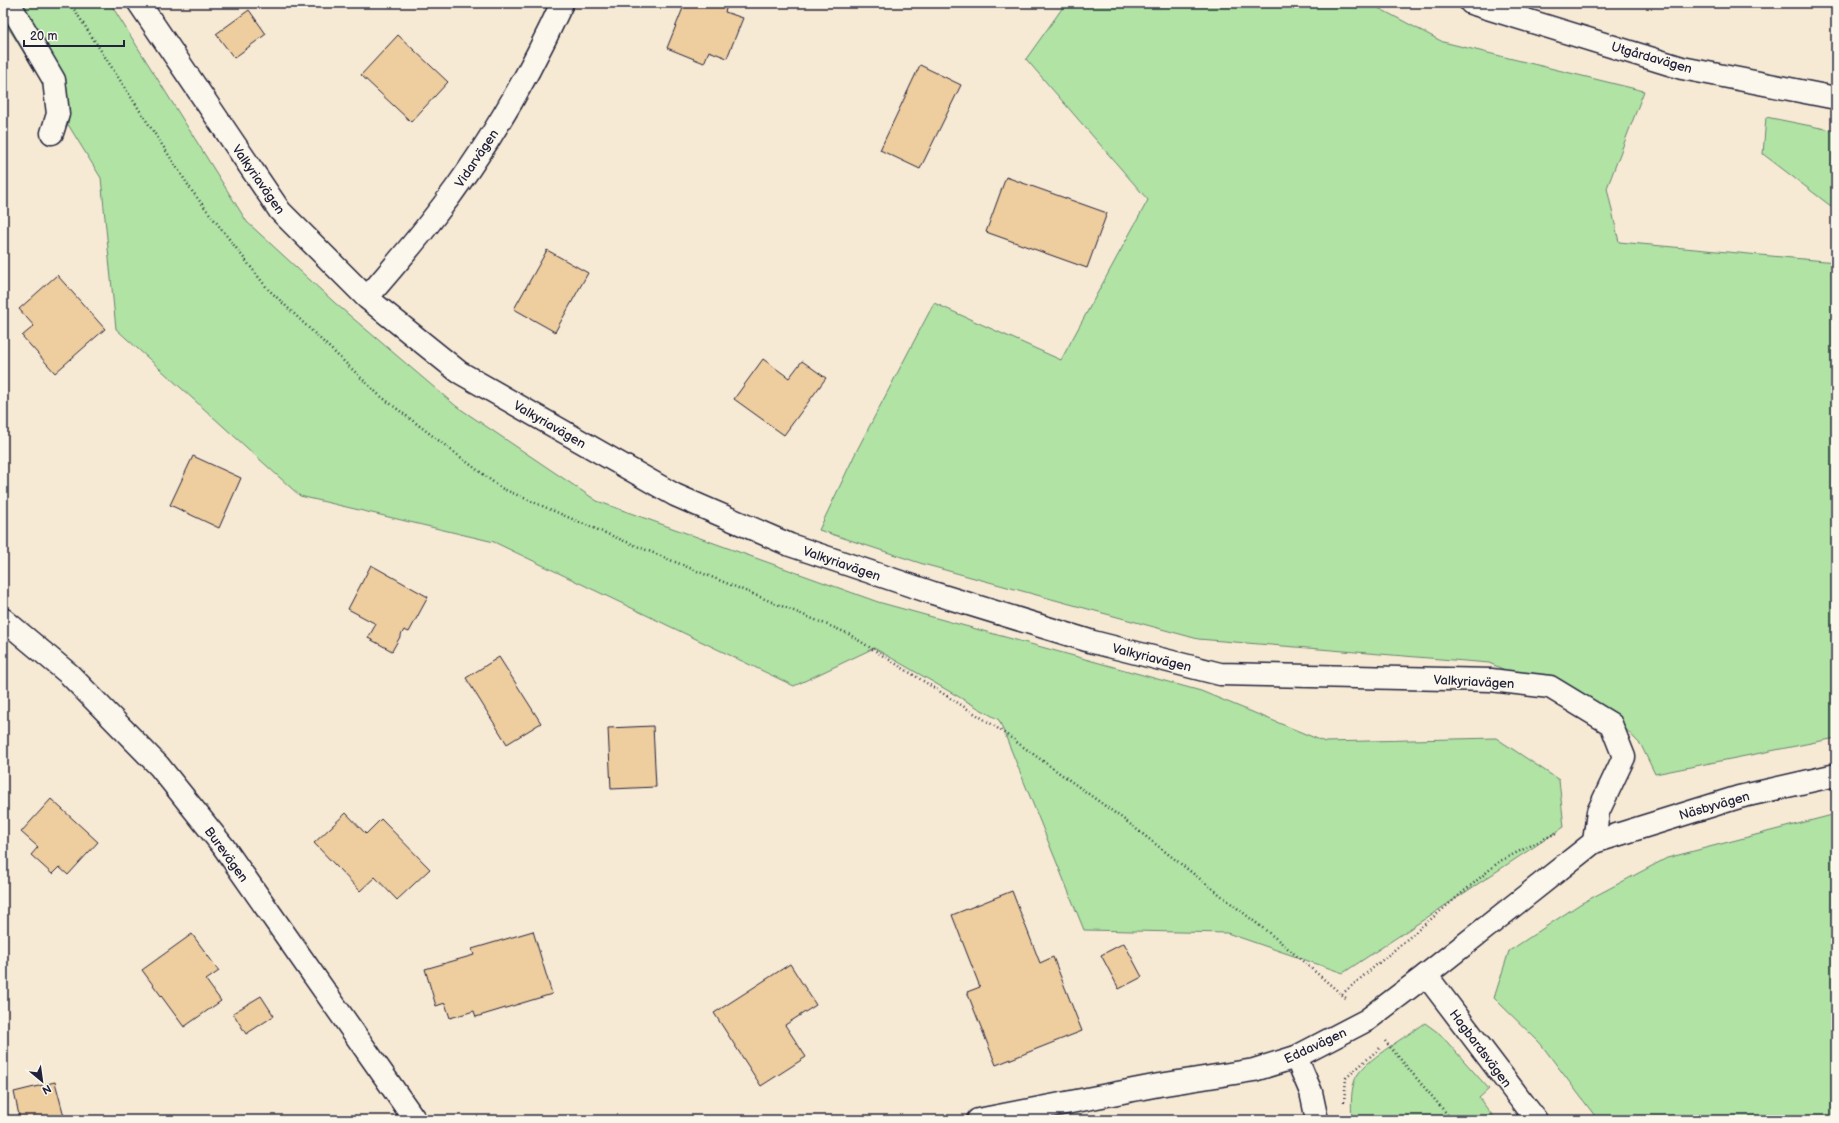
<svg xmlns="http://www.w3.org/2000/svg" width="1839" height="1123" viewBox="0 0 1839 1123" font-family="'Balsamiq Sans',sans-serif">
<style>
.green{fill:#b0e3a4;stroke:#698270}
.building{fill:#eecd9f;stroke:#22223b}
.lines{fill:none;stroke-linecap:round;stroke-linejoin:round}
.street-casing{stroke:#22223b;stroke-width:25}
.secondary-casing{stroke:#22223b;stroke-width:25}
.path{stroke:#22223b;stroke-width:2.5;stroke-dasharray:1 3;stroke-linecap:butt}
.street{stroke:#fbf7ec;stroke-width:22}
.secondary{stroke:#fbf7ec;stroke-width:22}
.labels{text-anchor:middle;stroke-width:3;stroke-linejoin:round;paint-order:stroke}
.street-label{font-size:13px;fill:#22223b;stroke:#fbf7ec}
</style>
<rect width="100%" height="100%" fill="#f7ead5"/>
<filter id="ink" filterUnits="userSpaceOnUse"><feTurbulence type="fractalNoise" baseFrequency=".025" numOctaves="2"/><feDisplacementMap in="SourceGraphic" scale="8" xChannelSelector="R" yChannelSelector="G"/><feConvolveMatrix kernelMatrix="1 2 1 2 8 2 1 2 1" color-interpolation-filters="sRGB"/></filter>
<g filter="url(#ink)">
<path class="green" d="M3,3H110L247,222L335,303L456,406L597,501L878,602L1201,691L1325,742L1496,738L1559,780L1564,827L1343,973L1227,933L1084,930L999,720L874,648L794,686L494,542L300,496L116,329L101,178L11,32L3,22Z
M1066,3H1369L1443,42L1644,91L1607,188L1619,242L1836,262V738L1655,774L1641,745L1615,718L1489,663L1198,639L923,564L819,530L856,452L934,303L1061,360L1148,200L1026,59Z
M1766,117L1836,131V210L1763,154Z
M1836,814V1120H1598L1540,1043L1494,998L1509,951L1580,904L1667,858Z
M1425,1023L1440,1034L1489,1089L1479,1098L1496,1120H1352C1351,1107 1350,1085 1358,1074C1371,1056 1406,1037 1425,1023Z"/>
<path class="building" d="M685,3H728L725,12L743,18L727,58L709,51L704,63L667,48Z
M249,10L266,34L234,58L216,34Z
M398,35L448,82L411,122L361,75Z
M920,65L961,85L920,169L880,150Z
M1006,177L1107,213L1087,268L986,232Z
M547,250L588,273L555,332L514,309Z
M57,275L105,329L55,373L22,336L34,326L19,309Z
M763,359L789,378L802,361L826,378L784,435L734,399Z
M193,456L241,478L219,528L170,505Z
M371,565L428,597L409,632L404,630L392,651L368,638L376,624L348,609Z
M499,657L541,723L507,744L466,678Z
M653,726L656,787L611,789L608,728Z
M51,799L98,842L68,875L59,867L52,874L31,855L38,847L21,832Z
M346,813L366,834L381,819L430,869L397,900L375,877L360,891L314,843Z
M1012,891L1040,963L1053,957L1082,1031L996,1065L967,992L980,987L952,915Z
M533,931L552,994L476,1017L474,1011L450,1018L445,1003L436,1006L425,969L474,955L472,949Z
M192,934L219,971L206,980L221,1001L184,1027L142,970Z
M1124,943L1142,977L1119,989L1101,955Z
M790,964L816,1005L785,1025L806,1057L761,1086L714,1013Z
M261,996L274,1016L246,1034L233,1013Z
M55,1082L65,1120H20L14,1092Z"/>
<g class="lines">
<g class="street-casing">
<path id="street" d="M9,3L54,80L58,114L52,133
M139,3L280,211L367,298L459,372L675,495L790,545L933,593L1093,642L1220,674L1491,680L1550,687L1611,724L1624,757L1598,812L1594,842
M1471,3L1682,68L1836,98
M367,298C389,272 411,247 431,221C484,154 527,80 562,3
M3,619L69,674L159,766L223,846L415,1120
M1426,975L1536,1120
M1296,1057L1311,1092L1317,1120"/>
</g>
<g class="secondary-casing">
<path id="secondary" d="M978,1120L1159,1085L1254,1070L1296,1057L1367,1020L1426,975L1594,842L1739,797L1836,775"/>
</g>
<path class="path" d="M70,3L192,191L267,288L379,395L501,488L593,528L847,633L993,725L1126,821L1278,940L1347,999
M1342,994L1500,861L1556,833
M1385,1041L1452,1120
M1344,1102L1346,1078L1381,1047"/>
<use href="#street" class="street"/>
<use href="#secondary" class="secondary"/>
</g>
</g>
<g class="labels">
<g class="street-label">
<text transform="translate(1652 57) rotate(16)" y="5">Utgårdavägen</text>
<text transform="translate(476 158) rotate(-56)" y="5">Vidarvägen</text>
<text transform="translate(259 179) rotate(55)" y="5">Valkyriavägen</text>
<text transform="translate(550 424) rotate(30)" y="5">Valkyriavägen</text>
<text transform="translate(842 563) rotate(19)" y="5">Valkyriavägen</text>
<text transform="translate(1152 657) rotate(14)" y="5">Valkyriavägen</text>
<text transform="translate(1474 681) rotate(3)" y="5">Valkyriavägen</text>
<text transform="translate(1714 805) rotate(-16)" y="5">Näsbyvägen</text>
<text transform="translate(227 854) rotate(54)" y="5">Burevägen</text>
<text transform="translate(1315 1045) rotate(-25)" y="5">Eddavägen</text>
<text transform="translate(1481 1048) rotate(53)" y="5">Hagbardsvägen</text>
</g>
</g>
<rect width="1839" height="1123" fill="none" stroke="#fbf7ec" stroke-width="16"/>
<rect x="8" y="8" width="1823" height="1107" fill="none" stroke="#22223b" stroke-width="1.5" filter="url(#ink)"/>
<g transform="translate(42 1081) rotate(151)" stroke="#fbf7ec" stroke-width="3" paint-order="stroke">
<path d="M0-3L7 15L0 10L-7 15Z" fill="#22223b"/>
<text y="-6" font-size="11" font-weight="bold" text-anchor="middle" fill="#22223b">N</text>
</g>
<path d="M24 40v6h100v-6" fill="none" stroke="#22223b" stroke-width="2"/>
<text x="30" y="40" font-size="12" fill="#22223b" stroke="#fbf7ec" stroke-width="3" paint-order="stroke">20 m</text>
</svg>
